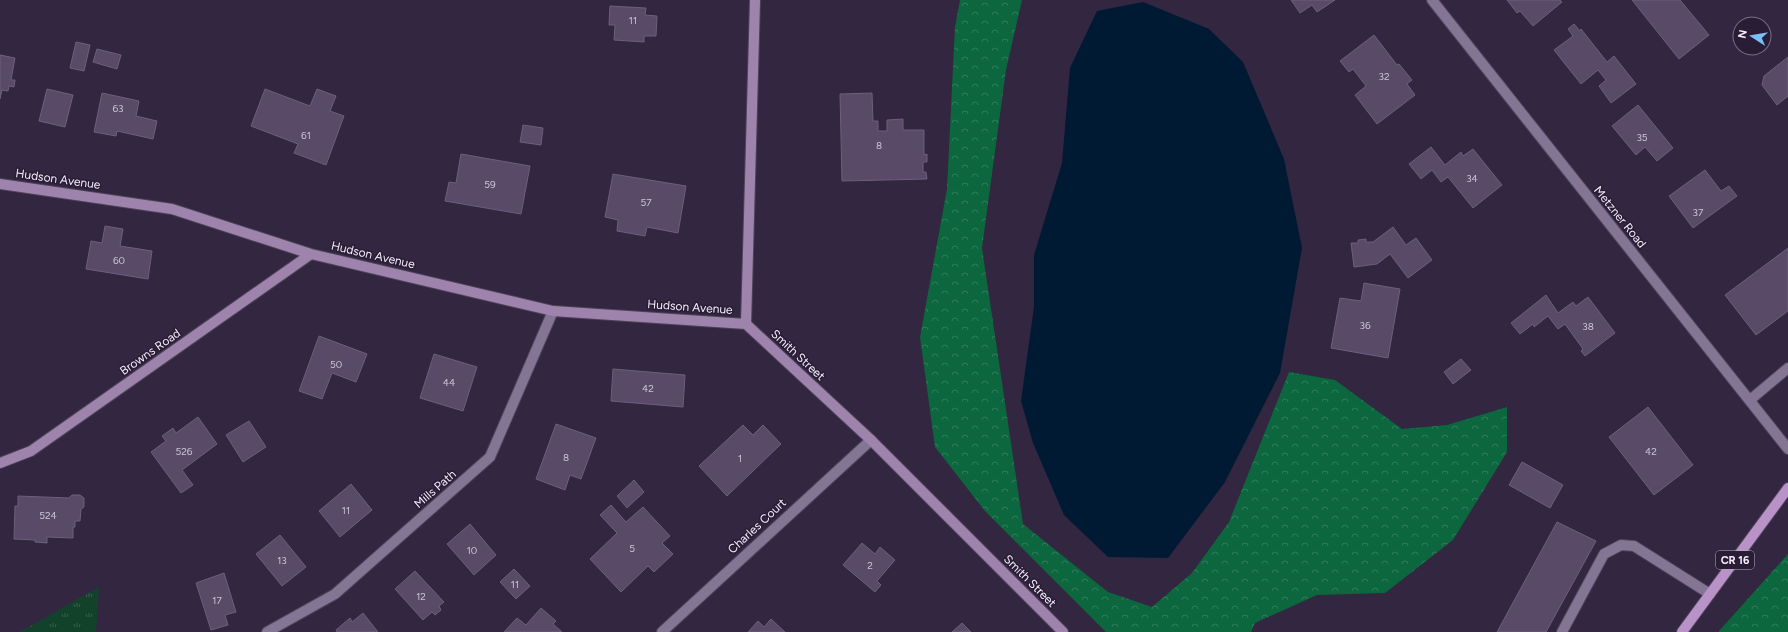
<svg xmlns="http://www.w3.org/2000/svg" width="1788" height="632" viewBox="0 0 1788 632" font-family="Figtree,sans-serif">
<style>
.grass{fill:url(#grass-tufts)}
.forest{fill:url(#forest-crowns)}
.water{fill:#001a34}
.building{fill:#594b68;stroke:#6d5f7d}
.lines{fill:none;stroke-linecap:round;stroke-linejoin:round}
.lane-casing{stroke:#4f445a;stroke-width:12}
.street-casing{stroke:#4f445a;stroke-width:12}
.secondary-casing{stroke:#4f445a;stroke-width:12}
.primary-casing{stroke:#4f445a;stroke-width:12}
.lane{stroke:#837593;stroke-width:10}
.street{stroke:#837593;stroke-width:10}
.secondary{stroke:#9e84ad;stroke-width:10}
.primary{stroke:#b992c7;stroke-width:10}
.labels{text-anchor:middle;stroke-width:3;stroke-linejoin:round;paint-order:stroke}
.number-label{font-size:10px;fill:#cec4d8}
.shield{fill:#291c35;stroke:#b8aec2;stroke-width:1}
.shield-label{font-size:11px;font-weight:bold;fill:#f5edfe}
.street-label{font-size:12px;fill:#f5edfe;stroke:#291c35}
</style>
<defs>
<pattern id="grass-tufts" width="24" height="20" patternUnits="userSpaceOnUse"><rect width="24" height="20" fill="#12432a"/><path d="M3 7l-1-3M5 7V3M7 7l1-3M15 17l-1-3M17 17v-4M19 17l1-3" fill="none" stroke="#355e4a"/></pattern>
<pattern id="forest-crowns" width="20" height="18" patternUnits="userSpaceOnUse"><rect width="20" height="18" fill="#0c663e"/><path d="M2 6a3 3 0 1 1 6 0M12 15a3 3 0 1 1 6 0" fill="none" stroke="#307c5b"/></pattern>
</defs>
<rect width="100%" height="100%" fill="#322640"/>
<path class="grass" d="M99,587L96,632H20Z"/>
<path class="forest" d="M960,0H1022L1006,70L982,248L1023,524L1108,592L1152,607L1192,573L1229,522L1289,372L1335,380L1402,429L1447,425L1507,407V452L1453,540L1385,593L1317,595L1255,623L1251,632H1106L985,511L935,447L920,337L947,189L955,27Z
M1788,554V632H1719V631Z"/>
<path class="water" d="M1143,2L1209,29L1243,62L1284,159L1302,248L1280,373L1225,482L1168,558L1108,557L1064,515L1033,443L1021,401L1034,307V255L1062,163L1070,68L1097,11Z"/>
<path class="building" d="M1291,0H1335L1317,12L1312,5L1300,13Z
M1507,0H1560L1562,2L1533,26L1520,11L1517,13Z
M1632,0H1680L1709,35L1679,59Z
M610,6L646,8L645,15L657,16L656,36H644V42L614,40L615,25H609Z
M1574,24L1580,31L1581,29L1607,62L1614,56L1636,84L1611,103L1599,86L1606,80L1598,70L1581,84L1554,50L1573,36L1568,29Z
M1374,35L1397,65L1399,64L1412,80L1407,84L1415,95L1377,124L1355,95L1366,86L1353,69L1349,72L1340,61Z
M76,42L90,45L84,71L70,68Z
M97,49L121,55L117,69L93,62Z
M0,55L15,58L11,80H15L14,87L9,86L8,91L2,90L0,99Z
M1788,57V96L1777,105L1762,85L1764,76Z
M47,89L73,95L65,127L39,121Z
M265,89L310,106L317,89L336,96L330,111L344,116L326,165L294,153L298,144L251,126Z
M102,93L139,101L136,116L157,121L153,139L117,131L116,136L94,132Z
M872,93L873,121H878V131H887V120L903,119V130H924V155L927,154V162H923V172H926L927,179L842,181L840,94Z
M1638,105L1673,148L1657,161L1645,147L1636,155L1612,126Z
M523,125L543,128L541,145L520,142Z
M1431,147L1445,165L1461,152L1463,156L1473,149L1502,185L1473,208L1448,177L1441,182L1432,170L1421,179L1409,164Z
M461,154L530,166L521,214L445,201L449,182L456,183Z
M1705,170L1721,191L1729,186L1737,196L1693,228L1669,196Z
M613,174L686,186L678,233L647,227L645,236L617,231L618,220L605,217Z
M105,226L123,229L120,246L152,251L148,279L86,269L91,241L102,243Z
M1393,227L1406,245L1416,238L1432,260L1408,278L1390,254L1377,264L1354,267L1351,243H1358V240L1366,239V242H1373Z
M1788,248V311L1756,335L1725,295Z
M1364,283L1400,289L1388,358L1331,348L1340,298L1361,301Z
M1546,295L1558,313L1573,302L1576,306L1588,297L1615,333L1585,356L1581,351L1583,349L1565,324L1558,329L1548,316L1534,327L1533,324L1520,334L1511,323Z
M319,336L367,354L356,382L332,373L322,399L299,391Z
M434,354L477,367L463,411L420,398Z
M1461,359L1471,370L1453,384L1444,372Z
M613,369L685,375L683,407L611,401Z
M1648,407L1693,465L1654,495L1609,437Z
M198,417L217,444L182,470L193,485L181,493L151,452L166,441L162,436L173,428L176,433Z
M249,421L266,447L243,462L226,435Z
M556,424L596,438L581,479L570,475L565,490L536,479Z
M743,425L753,435L763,425L781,444L727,496L699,466Z
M1522,462L1563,485L1550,508L1509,485Z
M634,480L644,492L627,508L617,496Z
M351,484L372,510L340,537L319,511Z
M72,495H80L84,498V507L81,509L80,521H75V527H73V538L47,537V543L35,542V540L14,539L15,506H18V496L69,498Z
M611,505L626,522L643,507L670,536L662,543L673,554L654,572L648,566L621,592L590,559L617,533L600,515Z
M1557,522L1596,541L1546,632H1497Z
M470,524L496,555L474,575L447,544Z
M280,535L306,567L282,586L256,554Z
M862,543L875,554L880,547L895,560L877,581L881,585L875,592L843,565Z
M514,569L530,586L516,599L500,582Z
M415,571L444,602L439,606L441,610L435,615L432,612L423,620L395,589Z
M224,573L236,612L225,615L228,625L211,630L196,583Z
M541,608L556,621L553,624L562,632H504L517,618L526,625Z
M363,613L378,632H337L336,630L350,618L352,622Z
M771,619L785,632H748L758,621L764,627Z
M962,623L971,632H952Z"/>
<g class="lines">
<g class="lane-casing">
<path id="lane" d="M1750,400L1788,368
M1562,632L1604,554L1621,545L1634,546L1710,594"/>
</g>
<g class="street-casing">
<path id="street" d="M1432,0L1788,449
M267,632L335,594L490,457L553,311
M662,632L871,440"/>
</g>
<g class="secondary-casing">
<path id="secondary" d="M755,0L746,324L871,440L1063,632
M0,184L172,209L311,254L553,311L746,324
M0,463L31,451L311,254"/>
</g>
<g class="primary-casing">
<path id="primary" d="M1682,632L1788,488"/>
</g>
<use href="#lane" class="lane"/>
<use href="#street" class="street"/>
<use href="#secondary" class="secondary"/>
<use href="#primary" class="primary"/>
</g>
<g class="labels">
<g class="number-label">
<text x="633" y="24">11</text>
<text x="1384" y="80">32</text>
<text x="118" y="112">63</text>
<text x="306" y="139">61</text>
<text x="1642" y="141">35</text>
<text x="879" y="149">8</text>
<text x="1472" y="182">34</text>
<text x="490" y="188">59</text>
<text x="646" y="206">57</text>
<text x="1698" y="216">37</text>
<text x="119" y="264">60</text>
<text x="1365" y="329">36</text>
<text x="1588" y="330">38</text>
<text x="336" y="368">50</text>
<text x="449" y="386">44</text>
<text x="648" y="392">42</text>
<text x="184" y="455">526</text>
<text x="1651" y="455">42</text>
<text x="566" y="461">8</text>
<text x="740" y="462">1</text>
<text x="346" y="514">11</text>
<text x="48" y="519">524</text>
<text x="632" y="552">5</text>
<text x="472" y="554">10</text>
<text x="282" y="564">13</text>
<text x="870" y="569">2</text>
<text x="515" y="588">11</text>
<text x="421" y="600">12</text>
<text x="217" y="604">17</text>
</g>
<rect class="shield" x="1716" y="551" width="38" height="18" rx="3"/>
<g class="shield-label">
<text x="1735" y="564">CR 16</text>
</g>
<g class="street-label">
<text transform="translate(58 179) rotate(8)" y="4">Hudson Avenue</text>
<text transform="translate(1620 217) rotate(51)" y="4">Metzner Road</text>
<text transform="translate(373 255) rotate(13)" y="4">Hudson Avenue</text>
<text transform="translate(690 307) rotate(4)" y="4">Hudson Avenue</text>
<text transform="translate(150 352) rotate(-35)" y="4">Browns Road</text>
<text transform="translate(798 355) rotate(43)" y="4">Smith Street</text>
<text transform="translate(435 489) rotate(-41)" y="4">Mills Path</text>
<text transform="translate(757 526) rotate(-43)" y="4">Charles Court</text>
<text transform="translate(1030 581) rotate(45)" y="4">Smith Street</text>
</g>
</g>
<g transform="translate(1752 36) rotate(282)"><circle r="19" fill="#291c35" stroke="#7b7085"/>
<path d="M0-3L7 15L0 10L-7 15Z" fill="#78bff7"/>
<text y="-6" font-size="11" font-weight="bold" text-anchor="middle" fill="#f5edfe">N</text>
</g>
</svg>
